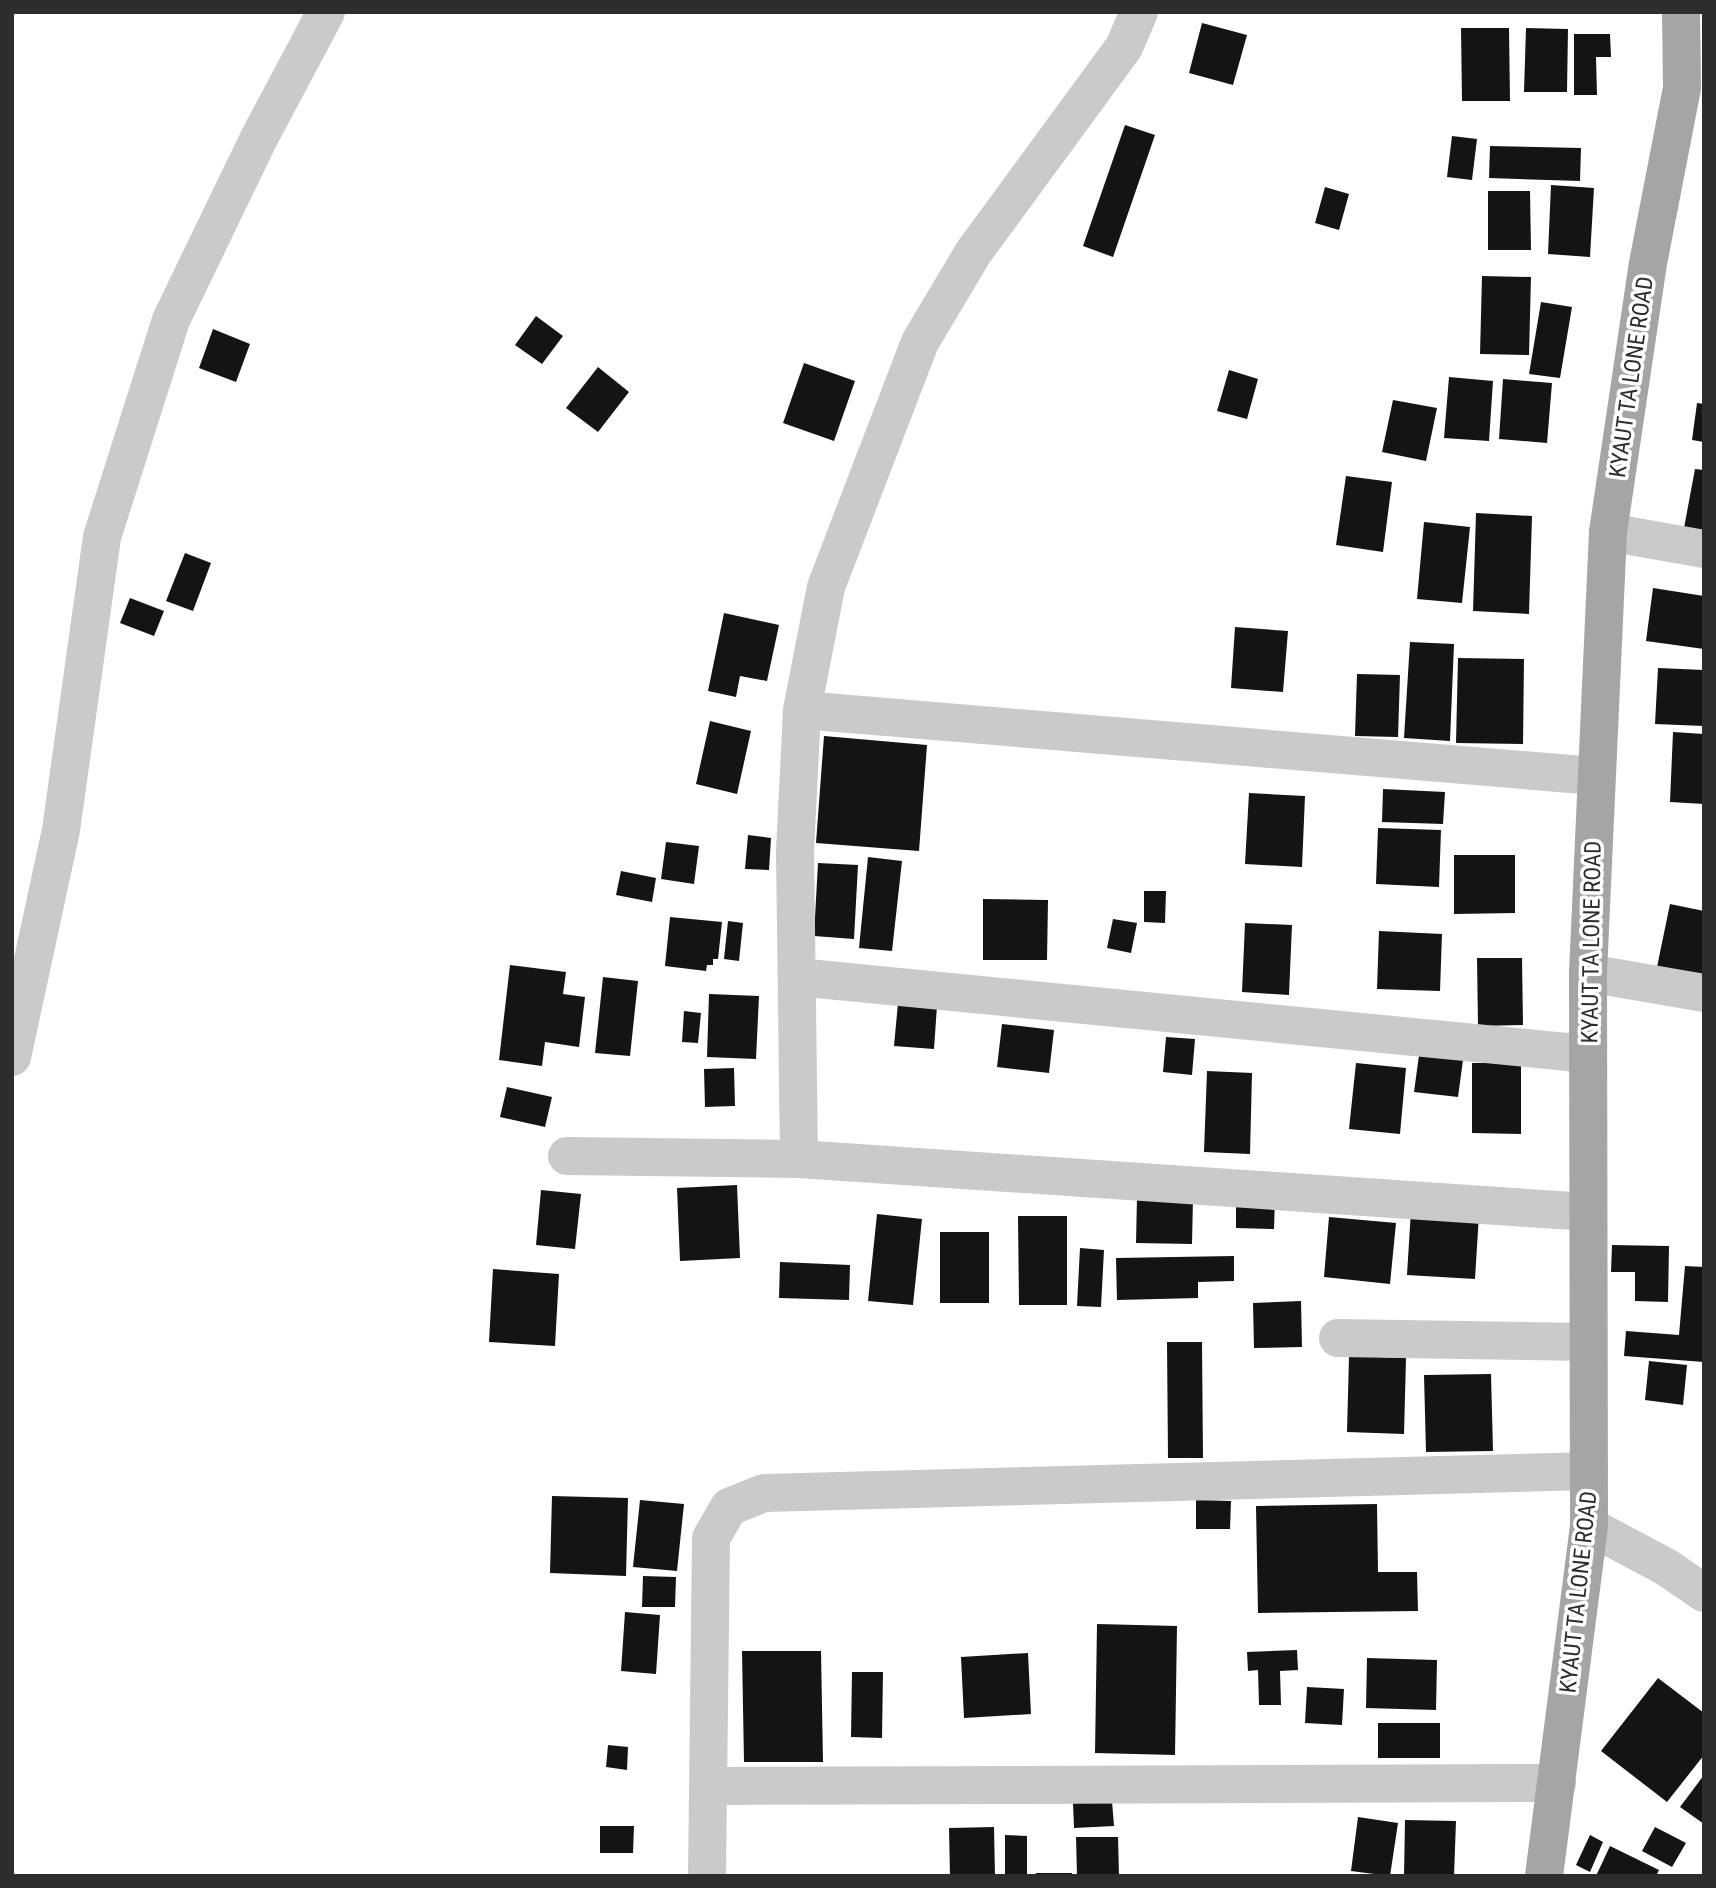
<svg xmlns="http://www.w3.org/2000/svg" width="1716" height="1888" viewBox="0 0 1716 1888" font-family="'Roboto Condensed',sans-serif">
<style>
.building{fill:#141414}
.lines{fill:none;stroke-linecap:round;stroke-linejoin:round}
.minor{stroke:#cacaca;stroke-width:38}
.major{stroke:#a5a5a5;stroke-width:38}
.labels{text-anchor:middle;stroke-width:7;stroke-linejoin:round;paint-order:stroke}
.street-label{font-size:23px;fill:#2d2d2d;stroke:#fff}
</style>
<rect width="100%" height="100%" fill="#fff"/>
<path class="building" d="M1202,23L1247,35L1233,85L1189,73Z
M1461,28H1509L1510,101H1462Z
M1526,28L1568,29L1567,92H1524Z
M1574,34H1610L1611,57H1596L1597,95H1574Z
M1125,125L1155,135L1113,257L1083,246Z
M1452,136L1477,139L1472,180L1447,177Z
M1490,146L1581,148L1580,181L1489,178Z
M1551,185L1594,188L1590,257L1548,254Z
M1325,187L1349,194L1339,230L1315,223Z
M1488,191H1530L1531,250H1488Z
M1482,276L1531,277L1529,355L1480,354Z
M1541,302L1572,307L1560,378L1529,374Z
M536,316L563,336L542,364L515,345Z
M213,329L250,344L236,382L199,368Z
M804,363L855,381L834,441L783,423Z
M598,367L629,392L598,432L566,408Z
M1229,370L1258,379L1247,419L1217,411Z
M1449,377L1493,381L1489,441L1444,438Z
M1503,379L1552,383L1547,443L1499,439Z
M1393,400L1437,408L1426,461L1382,452Z
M1697,403L1704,404V442L1692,440Z
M1695,469L1704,470V532L1684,528Z
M1346,476L1392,482L1383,552L1336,545Z
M1476,513L1532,516L1529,614L1473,611Z
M1424,522L1470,527L1462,603L1417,599Z
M185,553L211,563L193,611L166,601Z
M1653,588L1704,596V649L1646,641Z
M130,598L164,611L154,636L120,623Z
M724,613L779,625L767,681L740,676L736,697L708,691Z
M1235,627L1288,631L1283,692L1231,688Z
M1410,642L1454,644L1450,741L1404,738Z
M1458,658L1524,659L1523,744L1456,743Z
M1658,668L1704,670V726L1655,724Z
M1357,674L1400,675L1398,737L1355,736Z
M710,721L751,731L737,794L696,784Z
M1673,732L1704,734V804L1670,802Z
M824,736L927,745L919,851L816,843Z
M1383,789L1445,792L1443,824L1382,822Z
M1249,793L1305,796L1302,867L1245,864Z
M1378,828L1441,830L1439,887L1376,884Z
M748,835L771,838L769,870L745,869Z
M666,842L699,846L694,884L661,879Z
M1454,855H1515V913L1454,914Z
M868,857L902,861L892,951L859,948Z
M818,863L858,865L854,939L814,936Z
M621,871L656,878L652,902L616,895Z
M1144,891H1166L1165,923L1144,922Z
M983,899L1048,900L1047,960H983Z
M1670,904L1704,911V977L1657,967Z
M670,917L722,922L718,959H713V965H707L706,971L665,966Z
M1113,919L1137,923L1131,953L1107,948Z
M728,921L743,923L739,961L724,959Z
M1245,923L1292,925L1289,995L1242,992Z
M1379,931L1442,934L1440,991L1377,989Z
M1477,958H1522L1523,1025L1478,1026Z
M510,965L566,972L563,994L585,997L579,1047L545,1042L542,1066L499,1060Z
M603,977L638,981L630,1056L595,1053Z
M709,994L759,996L756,1059L707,1057Z
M898,1003L937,1006L934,1049L894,1046Z
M684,1011L701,1013L698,1043L682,1042Z
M1002,1024L1054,1030L1049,1073L997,1067Z
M1166,1037L1195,1039L1192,1075L1163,1072Z
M1419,1055L1463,1060L1458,1097L1414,1092Z
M1356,1063L1406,1068L1400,1134L1349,1129Z
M1472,1063H1521V1134L1472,1133Z
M734,1068L735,1106L705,1107L704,1069Z
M1207,1071L1252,1073L1250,1154L1204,1152Z
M507,1087L552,1097L545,1127L500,1117Z
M737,1185L740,1258L680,1261L677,1188Z
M541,1190L581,1194L575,1249L536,1245Z
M1236,1196L1275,1198L1274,1229L1236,1228Z
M1137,1197L1193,1198L1192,1244L1136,1243Z
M1411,1210L1479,1214L1475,1279L1407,1275Z
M877,1214L922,1219L913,1305L868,1301Z
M1018,1216H1067V1305H1019Z
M1329,1217L1396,1223L1390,1284L1324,1277Z
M940,1232H989V1303H940Z
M1612,1245L1669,1246L1668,1302L1635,1301V1272H1611Z
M1080,1248L1104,1250L1101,1307L1077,1306Z
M1234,1256V1281L1198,1282V1298L1117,1300L1116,1258Z
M780,1262L850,1265L849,1300L779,1298Z
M1685,1266L1704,1267V1362L1624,1356L1626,1331L1679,1335Z
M493,1269L559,1274L555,1346L489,1342Z
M1301,1301L1302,1347L1254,1348L1253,1303Z
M1167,1342H1202L1203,1458H1168Z
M1349,1356L1406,1358L1404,1434L1347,1432Z
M1649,1361L1687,1365L1683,1405L1645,1400Z
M1491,1374L1493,1451L1426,1452L1424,1375Z
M552,1496L628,1498L626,1576L550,1573Z
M640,1500L684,1504L677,1571L633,1567Z
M1196,1500L1231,1501L1230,1529H1196Z
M1377,1504L1378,1572H1417L1418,1611L1258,1613L1256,1506Z
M643,1576L676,1577L675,1607H642Z
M625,1612L660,1615L656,1674L621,1671Z
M1097,1624L1177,1626L1175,1755L1095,1753Z
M1297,1650L1298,1670L1280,1671L1281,1705H1259L1258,1670L1248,1671L1247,1652Z
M742,1651H821L823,1762H744Z
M1028,1653L1031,1714L964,1718L961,1657Z
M1367,1658L1437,1660L1436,1710L1366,1708Z
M852,1672H883L882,1738L851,1737Z
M1658,1678L1704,1713V1755L1667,1802L1601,1751Z
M1307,1687L1344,1689L1342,1725L1305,1723Z
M1378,1723H1440V1758H1378Z
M608,1745L628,1747L627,1770L606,1767Z
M1704,1775V1824L1680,1807Z
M1112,1801L1114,1826L1074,1828L1073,1803Z
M1358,1817L1398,1823L1390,1876L1351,1871Z
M1405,1820L1456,1821L1454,1876H1404Z
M600,1826H634L633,1853H600Z
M994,1827L995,1876H950L949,1828Z
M1655,1827L1686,1843L1672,1867L1642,1851Z
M1005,1835L1027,1836V1876H1005Z
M1590,1835L1603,1842L1590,1872L1576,1865Z
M1076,1837H1118L1119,1876H1077Z
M1610,1846L1659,1870L1656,1876H1596Z
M1036,1873H1072V1876H1036Z"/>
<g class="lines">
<path class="minor" d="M1608,532L1704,549
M802,710L1595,776
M1588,973L1704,993
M797,977L1588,1054
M12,1057L61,830L102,537L171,320L259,138L326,12
M567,1156L799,1159L1588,1212
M799,1159L795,851L802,710L826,587L920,342L973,253L1124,47L1139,12
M1338,1338L1588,1342
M1589,1526L1666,1567L1704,1593
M708,1786L1557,1783
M707,1876L711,1538L729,1507L764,1493L1589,1471"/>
<path class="major" d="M1544,1876L1589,1526L1588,973L1608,532L1648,263L1682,88L1681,12"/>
</g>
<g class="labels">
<g class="street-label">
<text transform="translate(1631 377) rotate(-82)" y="8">KYAUT TA LONE ROAD</text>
<text transform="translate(1591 942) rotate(-89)" y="8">KYAUT TA LONE ROAD</text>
<text transform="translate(1578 1592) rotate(-84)" y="8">KYAUT TA LONE ROAD</text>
</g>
</g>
<rect width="1716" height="1888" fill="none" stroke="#2d2d2d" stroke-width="28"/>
</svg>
